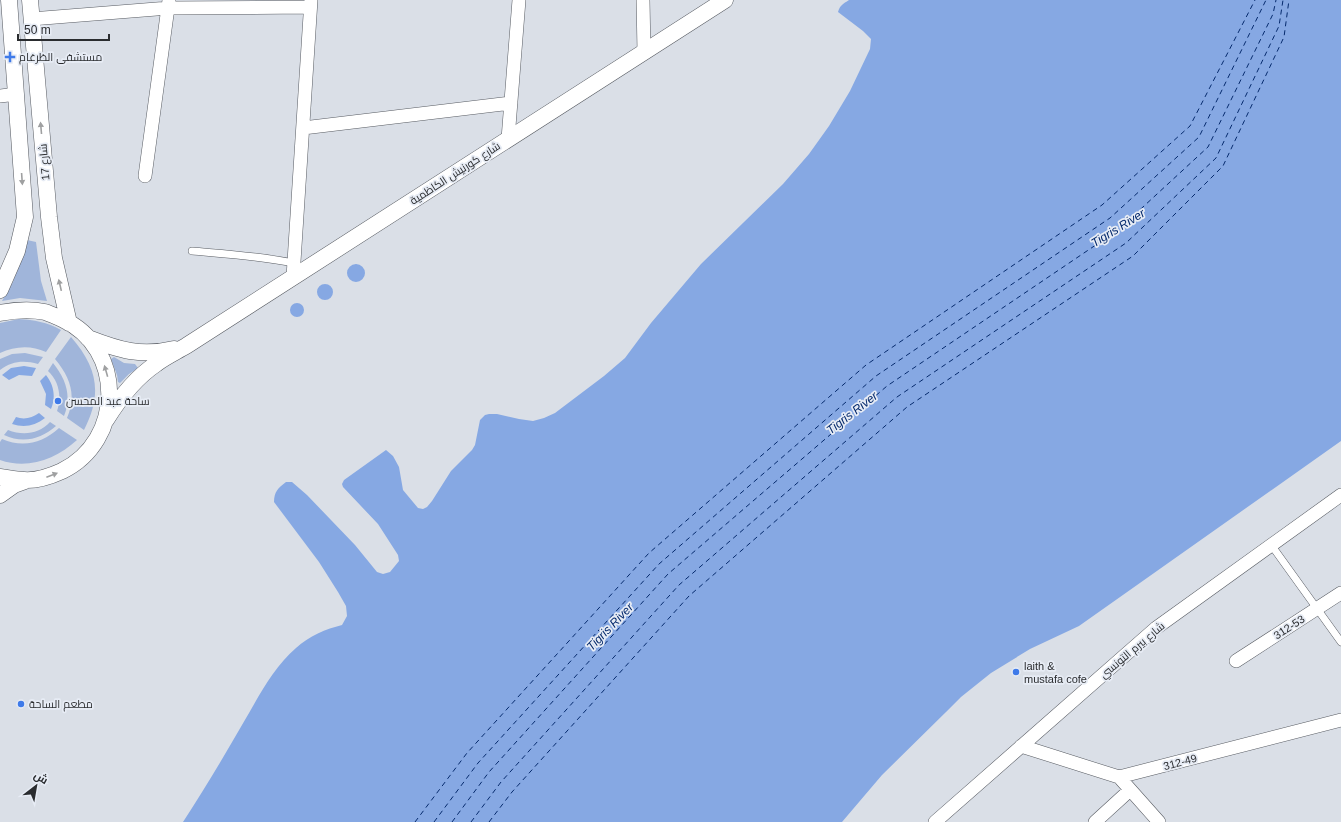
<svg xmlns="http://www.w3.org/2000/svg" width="1341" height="822" viewBox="0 0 1341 822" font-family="Arial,Cairo,sans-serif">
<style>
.green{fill:#a0b5da}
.water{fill:#86a8e3}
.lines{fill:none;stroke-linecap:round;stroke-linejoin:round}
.ferry{stroke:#052a6d;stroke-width:1;stroke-dasharray:5 4;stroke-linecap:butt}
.service-casing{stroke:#575b62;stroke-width:8}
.minor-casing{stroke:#575b62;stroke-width:14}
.tertiary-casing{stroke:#575b62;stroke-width:17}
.service{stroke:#fff;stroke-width:7}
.minor{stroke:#fff;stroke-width:13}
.tertiary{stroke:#fff;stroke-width:16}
.oneway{fill:#9fa0a1}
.poi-dot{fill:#3e7ae9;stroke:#e7ecf5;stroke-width:1.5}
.labels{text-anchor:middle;stroke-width:3.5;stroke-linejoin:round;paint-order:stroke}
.poi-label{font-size:11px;fill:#2a2c2f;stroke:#e7ecf5;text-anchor:start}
.street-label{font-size:11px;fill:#2a2c2f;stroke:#e7ecf5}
.water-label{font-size:12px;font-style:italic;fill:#052a6d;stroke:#e7ecf5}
</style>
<rect width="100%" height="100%" fill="#dadfe7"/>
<path class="green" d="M27,240L36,242L41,281L47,301L20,298L2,301L13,282Z
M19,319C34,320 47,322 61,330L46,352C31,345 15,346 0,353V323Z
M71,337C97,367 103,393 84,430L67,418C77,395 70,377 55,359Z
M25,353L43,357L38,364C24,360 12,361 0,370V359L12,354Z
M114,357L124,363L135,364L138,368L129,374L120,383L118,382L117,375L111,359Z
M53,363C66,379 72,396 64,416L57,411C62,397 59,381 48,371Z
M50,422L56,426C41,439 23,444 4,435L8,430C23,436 39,434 50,422Z
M59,428L77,440C56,459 28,470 0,460V442L2,439C23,448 43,443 59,428Z"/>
<path class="water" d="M849,0H1341V441L1079,626L1030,649L991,673L961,697L946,712L882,775L842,822H183C204,790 223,758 242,725C258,698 272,669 296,648C309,636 326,629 342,625L347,616L346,606L338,592L319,562L274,502C274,492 278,488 286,482H292L307,495L355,545L377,572L383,574L390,572L399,561L398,555L378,524L343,487L342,484L344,480L386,450L393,456L399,467L403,490L418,508L423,509L427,507L432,501L451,471L472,450L475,445L480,420L485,415L489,414H497L519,419L533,421L544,418L555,413L604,376L625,358L651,323L701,264L783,184L809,154L829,126L850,91L870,49L871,39L863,31L838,12C840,5 843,4 849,0Z
M347 273a9 9 0 1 1 18 0a9 9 0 1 1-18 0Z
M317 292a8 8 0 1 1 16 0a8 8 0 1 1-16 0Z
M290 310a7 7 0 1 1 14 0a7 7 0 1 1-14 0Z
M24,366L36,368L32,376L19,375L9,380L2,375L11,368Z
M46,375C54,385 56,397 51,409L45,405L46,394L40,381Z
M39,413L45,418C35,426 24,428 12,424L16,417C24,420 32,418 39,413Z"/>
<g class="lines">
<path class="ferry" d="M415,822L467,753L649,553L866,365L1102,205L1190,126L1255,0
M434,822L478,763L659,564L876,376L1110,218L1199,137L1266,0
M452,822L489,772L668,574L887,386L1118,230L1208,147L1273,14L1276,0
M471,822L501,782L679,585L897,397L1126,243L1216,158L1279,26L1283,0
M489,822L512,792L689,596L907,407L1133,256L1223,166L1284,37L1289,0"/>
<g class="service-casing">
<path id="service" d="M192,251C226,254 260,256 294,263
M1272,546L1341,642"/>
</g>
<g class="minor-casing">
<path id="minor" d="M643,0L644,52
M31,19L169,8L310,7
M0,96L17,94
M303,128L511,103
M508,139L519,0
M145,176L169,0
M293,277L311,0
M1236,661L1341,593
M1021,746L1119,777L1341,720
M1119,777L1159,822
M935,822L1156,628L1341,495
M1095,822L1130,790"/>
</g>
<g class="tertiary-casing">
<path id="tertiary" d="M30,0L49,217L54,258L69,323
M0,290L17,251L25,217L9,0
M0,313C16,310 29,309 45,312C51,314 57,317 62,319C126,348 124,441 62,471C51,476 37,481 24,480C16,480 8,478 0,477
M88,338C119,350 141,357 174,349
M106,420C119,399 135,378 156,364C165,357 176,352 186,346L725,0
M0,495L14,485L25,481"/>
</g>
<use href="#service" class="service"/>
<use href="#minor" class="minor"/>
<use href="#tertiary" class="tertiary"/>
</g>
<defs><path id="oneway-solid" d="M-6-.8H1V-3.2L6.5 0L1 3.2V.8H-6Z"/></defs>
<g class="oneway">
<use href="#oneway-solid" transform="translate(41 128) rotate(-95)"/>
<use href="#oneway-solid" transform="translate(22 179) rotate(86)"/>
<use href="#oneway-solid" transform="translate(60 285) rotate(-103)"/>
<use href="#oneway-solid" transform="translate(106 371) rotate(-106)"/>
<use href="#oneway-solid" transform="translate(52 475) rotate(-21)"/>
</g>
<g class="poi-dot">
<path d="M8 51h4v4h4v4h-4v4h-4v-4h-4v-4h4z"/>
<circle cx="58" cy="401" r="4"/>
<circle cx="1016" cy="672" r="4"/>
<circle cx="21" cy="704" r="4"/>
</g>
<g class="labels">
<g class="poi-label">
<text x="19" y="61">مستشفى الظرغام</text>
<text x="66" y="405">ساحة عبد المحسن</text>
<text x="1024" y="670">laith &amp;<tspan x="1024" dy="13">mustafa cofe</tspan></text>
<text x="29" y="708">مطعم الساحة</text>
</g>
<g class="street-label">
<text transform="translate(44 162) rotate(-95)" y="4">شارع 17</text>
<text transform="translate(455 173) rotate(-33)" y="4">شارع كورنيش الكاظمية</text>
<text transform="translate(1289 627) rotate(-33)" y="4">312-53</text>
<text transform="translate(1132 650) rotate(-40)" y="4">شارع بيرم التونسي</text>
<text transform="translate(1180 762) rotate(-15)" y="4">312-49</text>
</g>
<g class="water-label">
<text transform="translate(1118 228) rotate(-32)" y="4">Tigris River</text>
<text transform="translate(852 413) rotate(-38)" y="4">Tigris River</text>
<text transform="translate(610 627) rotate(-46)" y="4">Tigris River</text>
</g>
</g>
<g transform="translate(36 786) rotate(31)" stroke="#e7ecf5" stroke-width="3" paint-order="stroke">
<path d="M0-3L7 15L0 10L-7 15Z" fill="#2a2c2f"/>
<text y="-6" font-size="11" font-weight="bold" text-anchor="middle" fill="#2a2c2f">ش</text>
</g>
<path d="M18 34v6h91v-6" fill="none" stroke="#2a2c2f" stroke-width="2"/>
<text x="24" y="34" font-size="12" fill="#2a2c2f" stroke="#e7ecf5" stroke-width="3" paint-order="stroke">50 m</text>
</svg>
